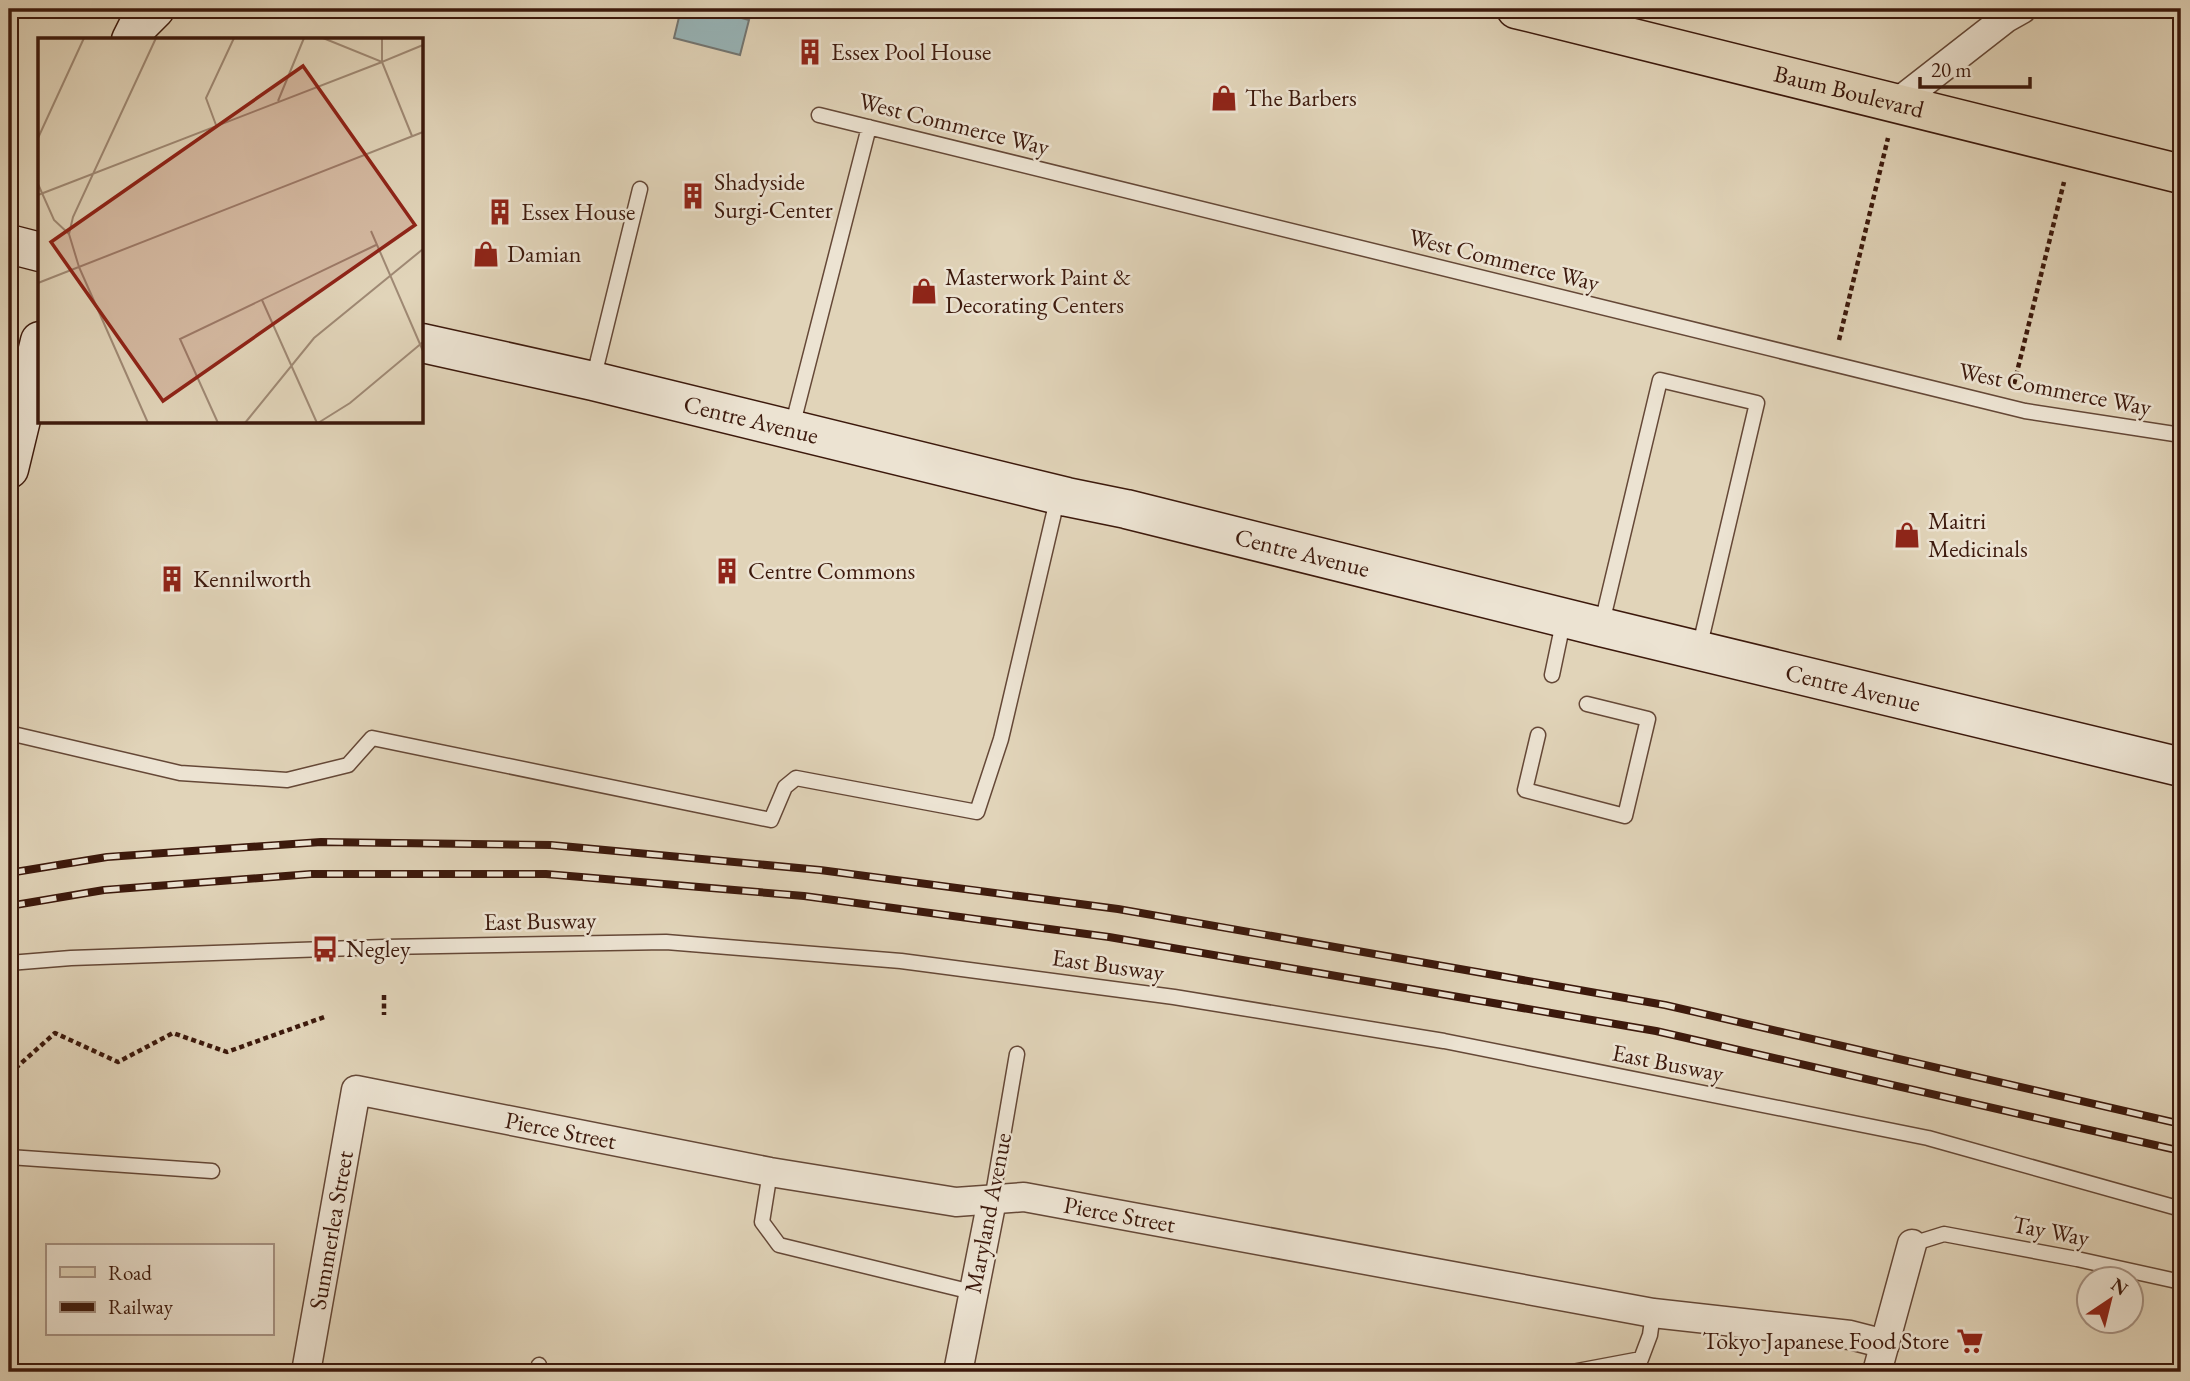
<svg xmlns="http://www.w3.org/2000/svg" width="2190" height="1381" viewBox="0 0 2190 1381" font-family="'EB Garamond',serif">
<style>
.water{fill:#98b6ba;stroke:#737774;stroke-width:2}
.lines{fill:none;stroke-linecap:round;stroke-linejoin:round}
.lane-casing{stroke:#654837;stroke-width:17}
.street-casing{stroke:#654837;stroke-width:31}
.secondary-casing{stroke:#3c190c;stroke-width:41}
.primary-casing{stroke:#3c190c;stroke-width:41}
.path{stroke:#3c190c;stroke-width:4.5;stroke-dasharray:5 3.5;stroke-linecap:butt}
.lane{stroke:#ece3d2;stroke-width:14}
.street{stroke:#ece3d2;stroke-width:28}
.secondary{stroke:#ece3d2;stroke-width:38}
.primary{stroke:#e1d4b9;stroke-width:38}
.rail-casing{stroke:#3c190c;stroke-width:8}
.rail{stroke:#ece3d2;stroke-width:5;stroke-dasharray:16;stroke-linecap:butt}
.labels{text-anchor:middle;stroke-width:5;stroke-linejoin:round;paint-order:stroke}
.poi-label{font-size:24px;fill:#3c190c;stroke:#ece3d2;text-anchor:start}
.street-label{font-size:24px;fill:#3c190c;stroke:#ece3d2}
.inset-road{fill:none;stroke:#9f8974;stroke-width:2}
.view{fill:#8f2418;fill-opacity:0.15;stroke:#8f2418;stroke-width:3.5}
.inset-edge{fill:none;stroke:#3c190c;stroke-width:3.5}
</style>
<rect width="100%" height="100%" fill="#e1d4b9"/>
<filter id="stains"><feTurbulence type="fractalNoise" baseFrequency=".00286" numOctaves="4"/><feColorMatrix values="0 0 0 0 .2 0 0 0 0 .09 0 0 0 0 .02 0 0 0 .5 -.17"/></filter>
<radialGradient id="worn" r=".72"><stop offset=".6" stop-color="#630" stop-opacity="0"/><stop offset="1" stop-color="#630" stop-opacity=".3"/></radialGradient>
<path class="water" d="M681,9H708L749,20L740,55L674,38Z"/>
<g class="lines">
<g class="lane-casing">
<path id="lane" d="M819,115L2025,411L2181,435
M593,380L640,189
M792,427L869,127
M1601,627L1660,380L1757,403L1699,649
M1552,675L1564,618
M9,733L180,773L287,780L348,765L372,738L771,820L785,787L796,778L977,812L1001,739L1058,496
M1538,735L1525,790L1625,816L1648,719L1587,704
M9,963L71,958L384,947L666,942L901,961L1174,997L1444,1041L1928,1138L2181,1209
M9,1157L212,1171
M770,1172L762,1222L779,1245L972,1292
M992,1200L1017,1054
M1912,1244L1944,1234L2077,1259L2181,1282
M538,1372L539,1365
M1572,1372L1641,1359L1650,1335L1653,1313"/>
</g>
<g class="street-casing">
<g id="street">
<path d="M1897,103L2006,18L2022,9"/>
<path id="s1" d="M306,1372L356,1090L770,1172L956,1202L1024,1197L1653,1313L1850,1335L1885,1344"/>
<path d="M958,1372L992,1200"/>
<path d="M1877,1372L1912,1244"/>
</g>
</g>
<g class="secondary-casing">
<g id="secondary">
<path d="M131,40L138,26L155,9"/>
<path d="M9,244L40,252"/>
<path id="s2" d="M422,343L593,381L1067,497L1126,509L1601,627L2181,767"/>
<path d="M9,469L40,341"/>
</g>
</g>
<g class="primary-casing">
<g id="primary">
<path id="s3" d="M1516,9L2181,174"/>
</g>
</g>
<path class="path" d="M1839,340L1888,138
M2014,384L2064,182
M384,995V1015
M9,1074L55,1033L118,1062L173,1033L227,1052L327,1016"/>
<use href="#lane" class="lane"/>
<use href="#street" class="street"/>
<use href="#secondary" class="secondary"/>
<use href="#primary" class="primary"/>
<g class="rail-casing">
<path id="rail" d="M9,873L107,857L321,842L551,845L820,870L1118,909L1665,1005L2181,1124
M9,906L104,890L311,874H546L804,896L1109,937L1656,1031L2181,1151"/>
</g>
<use href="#rail" class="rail"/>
</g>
<defs>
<g id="building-bare" transform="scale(2.1)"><path d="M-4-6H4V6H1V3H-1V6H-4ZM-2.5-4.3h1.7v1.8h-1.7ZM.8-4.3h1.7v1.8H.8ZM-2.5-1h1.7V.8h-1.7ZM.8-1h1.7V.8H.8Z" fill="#8f2418" stroke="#ece3d2" stroke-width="2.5" paint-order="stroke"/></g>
<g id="shop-bare" transform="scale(2.1)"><path d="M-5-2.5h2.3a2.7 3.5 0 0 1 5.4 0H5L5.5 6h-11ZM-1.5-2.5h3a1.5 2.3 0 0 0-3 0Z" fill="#8f2418" stroke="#ece3d2" stroke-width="2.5" paint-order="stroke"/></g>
<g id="bus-bare" transform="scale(2.1)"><path d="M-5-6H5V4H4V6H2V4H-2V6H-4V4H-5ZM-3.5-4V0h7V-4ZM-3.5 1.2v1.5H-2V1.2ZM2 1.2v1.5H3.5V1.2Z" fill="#8f2418" stroke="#ece3d2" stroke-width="2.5" paint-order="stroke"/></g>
<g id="supermarket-bare" transform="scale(2.1)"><path d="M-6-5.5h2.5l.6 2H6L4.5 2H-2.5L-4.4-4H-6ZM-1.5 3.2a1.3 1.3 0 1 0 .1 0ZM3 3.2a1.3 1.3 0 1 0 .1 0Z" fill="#8f2418" stroke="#ece3d2" stroke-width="2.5" paint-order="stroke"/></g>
</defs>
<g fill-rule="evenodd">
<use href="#building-bare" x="810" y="52"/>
<use href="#shop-bare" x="1224" y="98"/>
<use href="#building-bare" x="693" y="196"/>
<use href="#building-bare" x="500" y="212"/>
<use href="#shop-bare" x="486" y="254"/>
<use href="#shop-bare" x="924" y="291"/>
<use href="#shop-bare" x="1907" y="535"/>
<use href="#building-bare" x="727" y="571"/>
<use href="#building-bare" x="172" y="579"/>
<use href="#bus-bare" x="325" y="949"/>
<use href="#supermarket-bare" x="1970" y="1341"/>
</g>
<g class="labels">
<g class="poi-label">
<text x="831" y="60">Essex Pool House</text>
<text x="1245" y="106">The Barbers</text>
<text x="714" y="190">Shadyside<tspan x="714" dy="28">Surgi-Center</tspan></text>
<text x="521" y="220">Essex House</text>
<text x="507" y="262">Damian</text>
<text x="945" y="285">Masterwork Paint &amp;<tspan x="945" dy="28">Decorating Centers</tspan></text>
<text x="1928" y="529">Maitri<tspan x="1928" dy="28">Medicinals</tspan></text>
<text x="748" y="579">Centre Commons</text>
<text x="193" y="587">Kennilworth</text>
<text x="346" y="957">Negley</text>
<text x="1949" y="1349" text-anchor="end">Tokyo Japanese Food Store</text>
</g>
<g class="street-label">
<text dy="8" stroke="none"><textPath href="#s3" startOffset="343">Baum Boulevard</textPath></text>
<text transform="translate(954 124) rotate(14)" y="8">West Commerce Way</text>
<text transform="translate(1504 260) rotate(14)" y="8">West Commerce Way</text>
<text transform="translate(2055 389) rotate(11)" y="8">West Commerce Way</text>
<text dy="8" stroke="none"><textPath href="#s2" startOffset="338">Centre Avenue</textPath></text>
<text dy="8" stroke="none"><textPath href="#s2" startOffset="905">Centre Avenue</textPath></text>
<text dy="8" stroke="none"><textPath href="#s2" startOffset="1472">Centre Avenue</textPath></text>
<text transform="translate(540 921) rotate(-1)" y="8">East Busway</text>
<text transform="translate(1108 965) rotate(8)" y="8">East Busway</text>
<text transform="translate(1668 1063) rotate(11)" y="8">East Busway</text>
<text dy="8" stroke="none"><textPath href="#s1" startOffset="495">Pierce Street</textPath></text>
<text transform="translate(988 1213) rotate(-79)" y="8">Maryland Avenue</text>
<text dy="8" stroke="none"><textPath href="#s1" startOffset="1062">Pierce Street</textPath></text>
<text dy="8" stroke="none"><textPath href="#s1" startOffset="144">Summerlea Street</textPath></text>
<text transform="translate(2051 1231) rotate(11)" y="8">Tay Way</text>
</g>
</g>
<g transform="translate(38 38)">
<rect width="385" height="385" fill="#e1d4b9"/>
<path class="inset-road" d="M285,0L344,24L385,7M344,0V24L374,98M240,63L266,0M178,87L168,60L196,0M0,100L46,0M0,146L16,182L31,196M0,157L344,24M333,193L385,313M41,229L110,385M41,229L31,196L35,179L118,0M0,245L385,94M224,262L279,385M180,385L142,301L338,207M207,385L276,300L385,211M280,385L312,365L385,304"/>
<path class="view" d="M265,28L377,187L125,363L13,204Z"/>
<rect width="385" height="385" class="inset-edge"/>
</g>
<rect width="2190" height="1381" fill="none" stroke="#e1d4b9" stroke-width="35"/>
<rect x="10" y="10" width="2169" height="1360" fill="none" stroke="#3c190c" stroke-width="3.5"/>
<rect x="18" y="18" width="2155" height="1346" fill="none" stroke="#3c190c" stroke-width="2"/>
<rect x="46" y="1244" width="228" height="91" fill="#ece3d2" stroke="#a69283" stroke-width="2"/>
<rect x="60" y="1267" width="35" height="10" fill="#e1d4b9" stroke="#a69283" stroke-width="2"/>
<text x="108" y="1280" font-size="21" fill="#3c190c">Road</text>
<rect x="60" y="1302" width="35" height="10" fill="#3c190c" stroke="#a69283" stroke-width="2"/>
<text x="108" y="1314" font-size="21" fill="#3c190c">Railway</text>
<g transform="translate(2110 1300) rotate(35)"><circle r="33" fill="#ece3d2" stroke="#a69283" stroke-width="2"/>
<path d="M0-5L12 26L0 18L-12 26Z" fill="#8f2418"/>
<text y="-10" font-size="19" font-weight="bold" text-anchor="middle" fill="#3c190c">N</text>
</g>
<path d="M1920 77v10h110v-10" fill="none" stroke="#3c190c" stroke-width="3.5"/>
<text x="1931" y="77" font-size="21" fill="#3c190c" stroke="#ece3d2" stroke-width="5" paint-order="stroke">20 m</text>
<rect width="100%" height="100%" filter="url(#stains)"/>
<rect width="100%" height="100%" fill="url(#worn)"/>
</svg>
